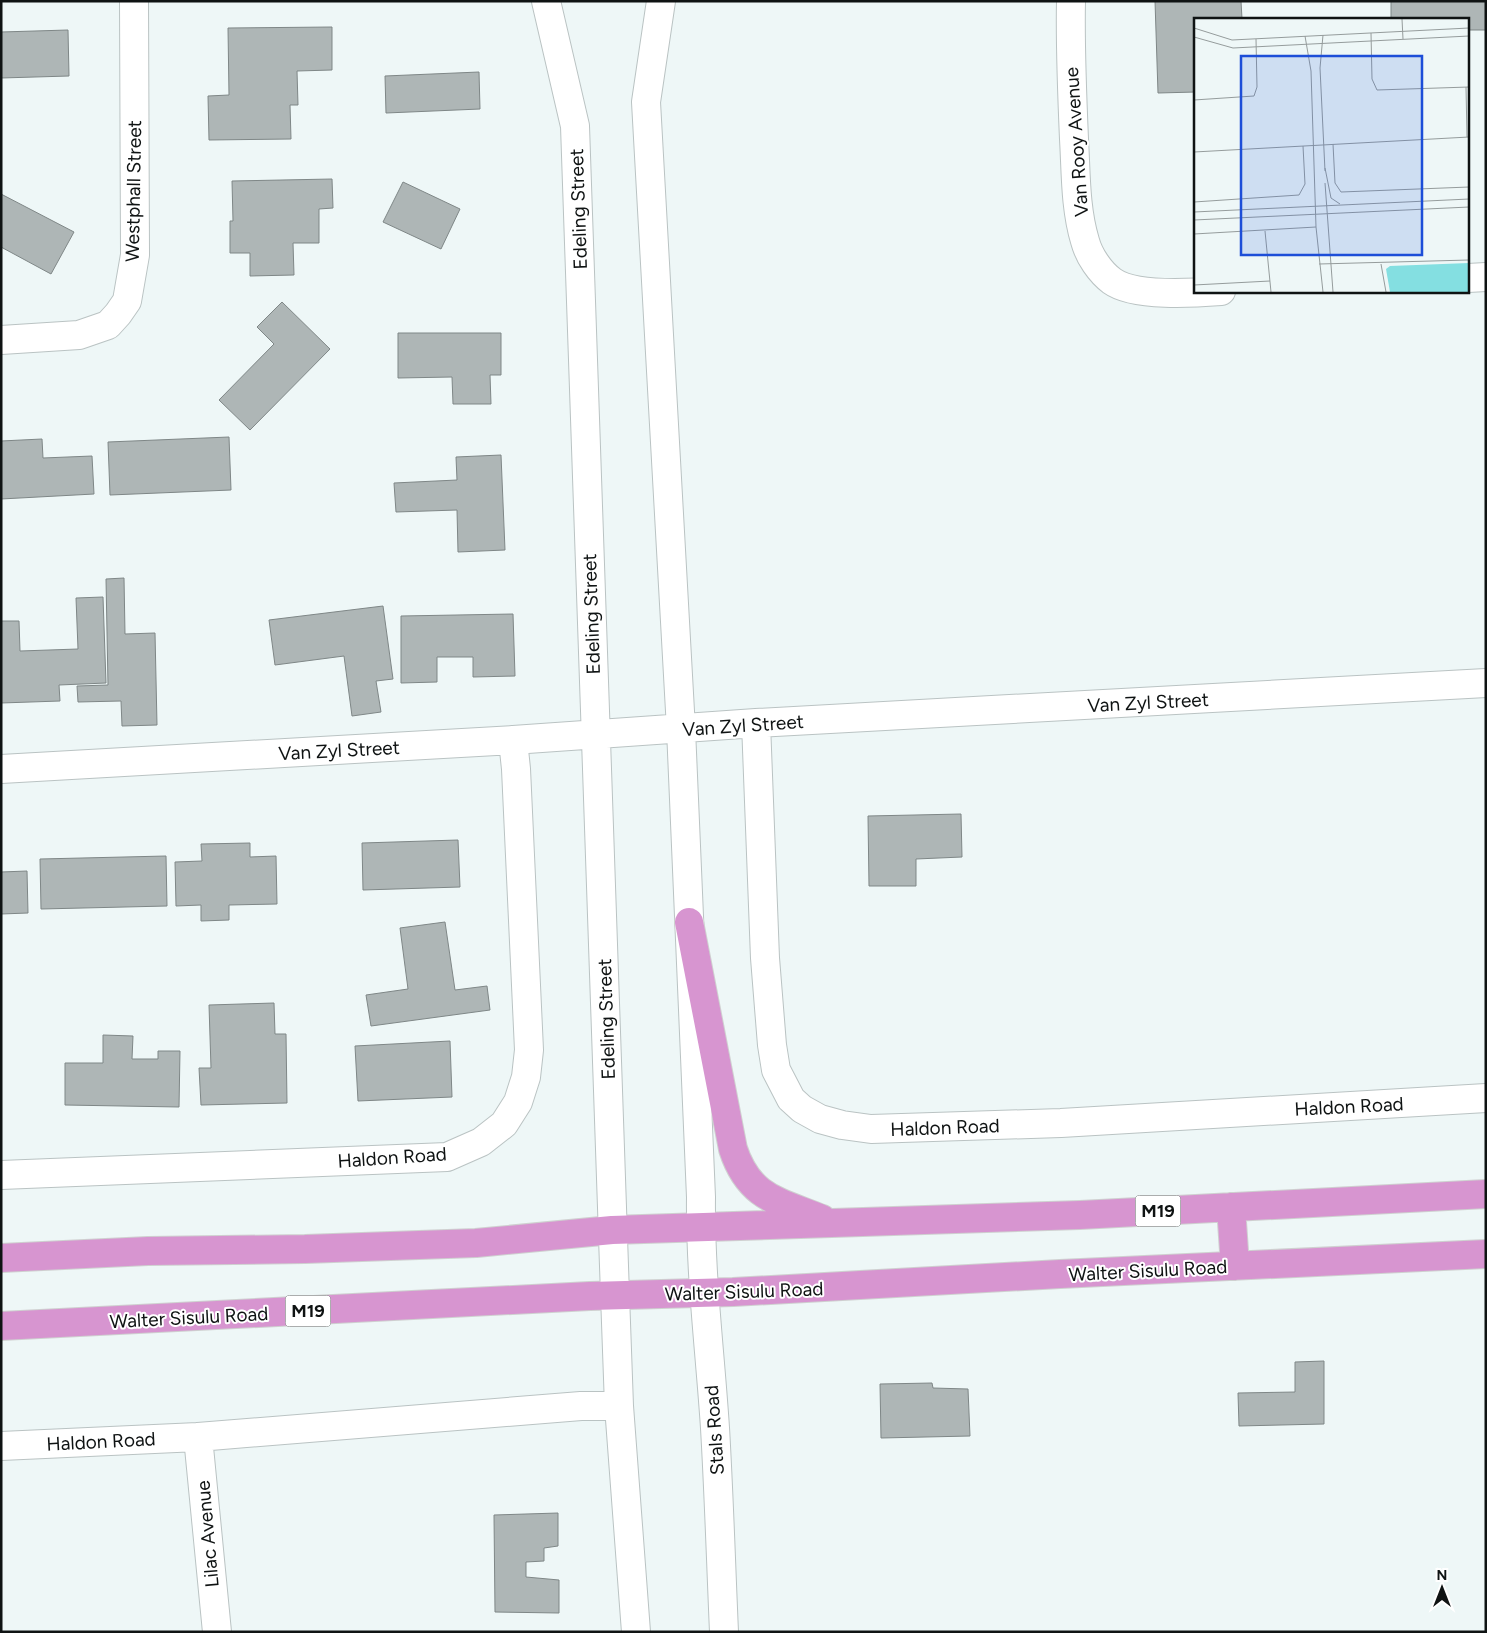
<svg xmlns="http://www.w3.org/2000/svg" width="1487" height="1633" viewBox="0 0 1487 1633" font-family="Figtree,sans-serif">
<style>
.building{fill:#aeb6b6;stroke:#7f8787}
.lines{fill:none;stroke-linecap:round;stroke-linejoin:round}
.minor-casing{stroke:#bac3c3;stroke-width:30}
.highway-casing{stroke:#cfd0d0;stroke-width:30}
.minor{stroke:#fff;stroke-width:28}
.highway{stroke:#d795d0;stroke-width:28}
.labels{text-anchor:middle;stroke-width:4;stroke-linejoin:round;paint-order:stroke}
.shield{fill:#fff;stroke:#575a5a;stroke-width:1}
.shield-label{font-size:18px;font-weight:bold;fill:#0f1313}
.street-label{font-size:19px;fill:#0f1313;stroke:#fff}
.inset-road{fill:none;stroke:#959c9c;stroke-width:1}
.view{fill:#1d4ed8;fill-opacity:0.15;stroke:#1d4ed8;stroke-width:2.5}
.inset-edge{fill:none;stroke:#0f1313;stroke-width:2.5}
</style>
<rect width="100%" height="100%" fill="#eef7f7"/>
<path class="building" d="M1155,1H1241L1242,19H1196V92L1158,93Z
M1391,1H1486V30H1468V19H1391Z
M332,27V70L297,71L298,105H290L291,139L209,140L208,96L229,95L228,28Z
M68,30L69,76L1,78V32Z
M479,72L480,109L386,113L385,76Z
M332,179L333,208L319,209V243H293L294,275L250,276V253H230V221H233L232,181Z
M403,182L460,209L441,249L383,222Z
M1,194L74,232L51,274L1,247Z
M282,302L330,349L250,430L219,400L274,344L257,327Z
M398,333H501V375H490L491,404H453L452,377L398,378Z
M229,437L231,490L110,495L108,442Z
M42,439L43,458L92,456L94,494L1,499V441Z
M501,455L505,550L458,552L457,510L396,512L394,483L457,480L456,457Z
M124,578L125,634L155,633L157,725L122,726L121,701L78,702L77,686L108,685L106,579Z
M103,597L106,683L59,685L60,701L1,703V621H19L20,651L78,649L76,598Z
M383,606L393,679L376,681L381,712L352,716L344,656L275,665L269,620Z
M513,614L515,676L473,677V657H437V682L401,683V616Z
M961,814L962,857L916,859V886H869L868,816Z
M458,840L460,887L363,890L362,843Z
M250,843V857L276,856L277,904L229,905V920L201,921V905L176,906L175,862L202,861L201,844Z
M166,856L167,906L41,909L40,859Z
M27,871L28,913L1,914V872Z
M445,922L455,990L487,986L490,1010L371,1026L366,995L408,989L400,928Z
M274,1003L275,1034H286L287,1103L201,1105L199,1068H211L209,1005Z
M103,1035L133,1036L132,1059H158V1051H180L179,1107L65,1105V1063H103Z
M450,1041L452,1097L358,1101L355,1046Z
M1324,1361V1424L1239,1426L1238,1393L1295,1392V1362Z
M932,1383L933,1388L968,1389L970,1436L881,1438L880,1384Z
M558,1513V1546L544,1548V1561L526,1562V1577L559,1580V1613L495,1612L494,1515Z"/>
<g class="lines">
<g class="minor-casing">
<path id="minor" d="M546,1L575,126L615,1295L619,1406L636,1632
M661,1L646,102L681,729L701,1197C700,1274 710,1351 715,1428C719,1496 721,1564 724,1632
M1071,1C1070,47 1072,93 1074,139C1076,172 1075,208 1085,241C1089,256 1100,272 1112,281C1134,297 1195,293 1221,291
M1468,278L1486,277
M1,340L79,335L108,325L118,314L127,301L135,255L134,1
M756,723L765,958L772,1045L776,1070L791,1099L802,1109L820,1119L842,1125L871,1129L1061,1123L1486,1098
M1,769L513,740L756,723L1486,683
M1,1175L447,1157L481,1142L504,1124L518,1102L526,1077L529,1050L516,769L513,740
M198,1437L217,1632
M1,1446L198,1437L581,1406H619"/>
</g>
<g class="highway-casing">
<path id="highway" d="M689,922L733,1149C749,1198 778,1201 822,1219
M1231,1207L1235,1266
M1,1258L148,1251L305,1249L476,1243L612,1230L1080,1215L1486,1194
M1,1326L590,1296L733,1292L1060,1274L1486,1254"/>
</g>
<use href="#minor" class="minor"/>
<use href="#highway" class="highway"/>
</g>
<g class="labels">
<g class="shield">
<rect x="1135.5" y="1195.5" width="45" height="31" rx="4"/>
<rect x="285.5" y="1295.5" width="45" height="31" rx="4"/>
</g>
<g class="shield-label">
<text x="1158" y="1217">M19</text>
<text x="308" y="1317">M19</text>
</g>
<g class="street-label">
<text transform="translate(1076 142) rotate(-94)" y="7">Van Rooy Avenue</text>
<text transform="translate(133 191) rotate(-89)" y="7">Westphall Street</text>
<text transform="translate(578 209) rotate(-92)" y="7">Edeling Street</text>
<text transform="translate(591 614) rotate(-92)" y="7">Edeling Street</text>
<text transform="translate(1148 702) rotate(-3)" y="7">Van Zyl Street</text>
<text transform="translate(743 725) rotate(-4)" y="7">Van Zyl Street</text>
<text transform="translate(339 750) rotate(-3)" y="7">Van Zyl Street</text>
<text transform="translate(606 1019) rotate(-92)" y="7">Edeling Street</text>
<text transform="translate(1349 1106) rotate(-3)" y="7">Haldon Road</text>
<text transform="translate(945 1127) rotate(-2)" y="7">Haldon Road</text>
<text transform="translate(392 1157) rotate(-4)" y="7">Haldon Road</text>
<text transform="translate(1148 1270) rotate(-3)" y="7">Walter Sisulu Road</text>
<text transform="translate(744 1291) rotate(-2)" y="7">Walter Sisulu Road</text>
<text transform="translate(189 1317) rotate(-3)" y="7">Walter Sisulu Road</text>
<text transform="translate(714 1430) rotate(-94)" y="7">Stals Road</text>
<text transform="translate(101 1441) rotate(-3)" y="7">Haldon Road</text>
<text transform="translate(207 1534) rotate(-95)" y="7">Lilac Avenue</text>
</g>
</g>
<g transform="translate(1194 18)">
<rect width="275" height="275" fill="#eef7f7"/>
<path d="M275,245V274H196L192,251L196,248Z" fill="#84dfe1"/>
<path class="inset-road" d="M208,1L209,21M0,10L38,22L275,10M177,15L178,61L183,72L275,69M129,17L126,50L131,153M111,18L117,53L122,209L129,274M0,19L39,30L275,18M272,69L273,119M0,82L60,78L63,69L62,21M139,126L141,165L147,174L275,169M0,134L275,119M131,150L137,180L146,186M131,165L139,274M0,184L105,177L111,166L109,128M0,194L275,181M0,202L275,189M71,213L77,274M0,216L122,209M125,246L275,242M187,246L192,274M0,267L76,263"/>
<path class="view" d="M47,38H228V237H47Z"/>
<rect width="275" height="275" class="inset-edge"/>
</g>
<rect width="1487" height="1633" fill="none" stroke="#0f1313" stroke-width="5"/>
<g transform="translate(1442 1588)" stroke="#ffffff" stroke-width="4" paint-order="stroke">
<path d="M0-4L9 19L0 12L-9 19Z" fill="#0f1313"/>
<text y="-8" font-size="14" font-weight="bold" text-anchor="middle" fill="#0f1313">N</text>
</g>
</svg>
